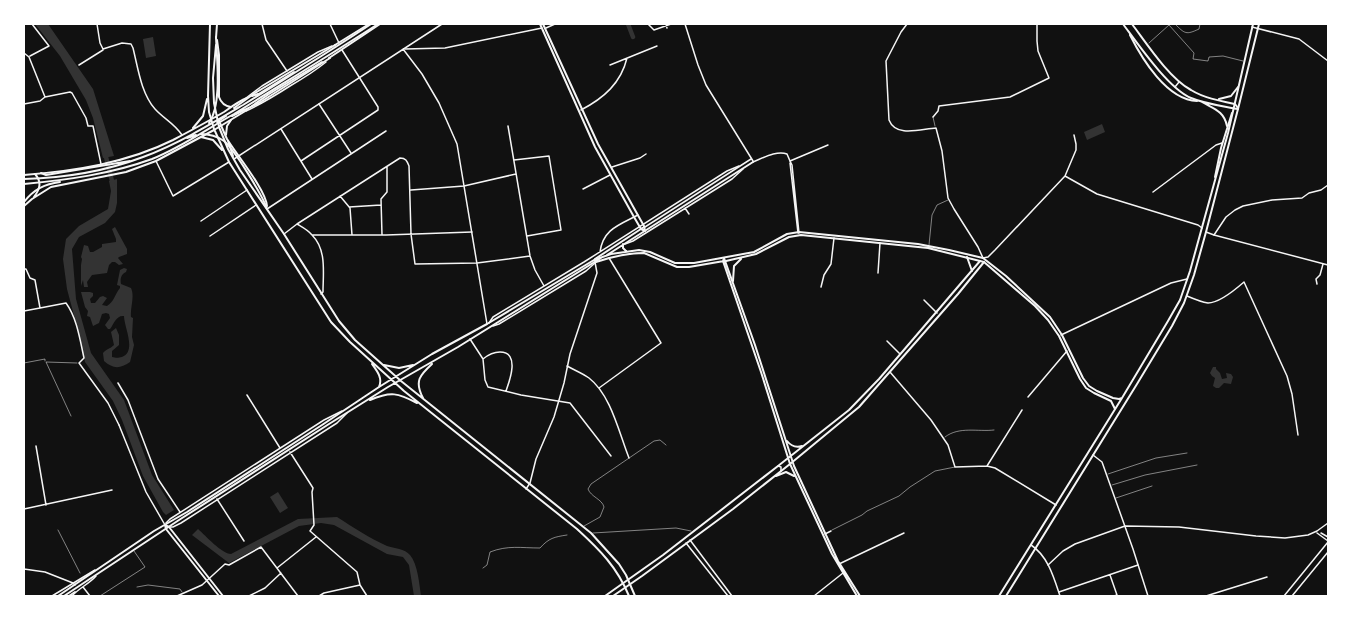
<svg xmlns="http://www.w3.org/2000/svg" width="1352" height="620" viewBox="0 0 1352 620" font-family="'Fira Sans Condensed',sans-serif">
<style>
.water{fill:#333}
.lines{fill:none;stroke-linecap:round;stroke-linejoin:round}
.river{stroke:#333;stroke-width:4.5}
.service{stroke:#f5f5f5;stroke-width:0.5}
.minor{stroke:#f5f5f5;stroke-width:1.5}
.tertiary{stroke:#f5f5f5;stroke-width:1.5}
.secondary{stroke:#f5f5f5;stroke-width:2}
.primary{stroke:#f5f5f5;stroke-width:2}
.trunk{stroke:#f5f5f5;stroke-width:2}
</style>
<rect width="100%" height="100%" fill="#111"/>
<path class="water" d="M35,24H48L93,89L114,156L103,158L93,118L86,100L60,56Z
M153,37L156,56L146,58L143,39Z
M1102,124L1105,132L1087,140L1084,132Z
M117,179V203L115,212L105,223L79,237L72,249L76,299L91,353L124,400L152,475L174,510L166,515L163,512L143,476L122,420L113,401L85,362L76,323L67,289L63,259L66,239L79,226L108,209L111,191L109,181Z
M115,227L127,249V254L119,257L118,258L123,264L119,265L115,262H112L109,265L107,273L92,275L87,282L88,287H84L83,280L81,286V265L82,259L81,257L84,245L88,246L90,252H93L102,247V244L116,242V239L112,229Z
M124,268L127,269L126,272C121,274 120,279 121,284L131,288C135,297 130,307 131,317L133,318L132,337L134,345L130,362C120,369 113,369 104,361L103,353C106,349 110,349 114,345L111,332L116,328L119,335V345L112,351V357C116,358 118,358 122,357C137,351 124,327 124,316C116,315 114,324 110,329H108L105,325L110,318L109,314L106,313L102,314L99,323L93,326L90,317L87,316L88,311L85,307L81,292H90L93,293V296L90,299L91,303H95L100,297L103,296L107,298L102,305L107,306C114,302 115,294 120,288V286L117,285L120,270Z
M1213,367H1216V369L1220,373L1222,379L1227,378L1226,373L1231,374L1233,377L1231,384L1224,383L1219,388H1216L1213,386L1215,378L1212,376L1210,373Z
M278,492L288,508L280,513L270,497Z
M337,517C353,527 369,538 387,546C394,548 405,549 410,555C418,565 419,583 421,596H414L409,565L403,557L387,554L334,525L321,523L299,526L229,563L192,535L198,529C206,536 222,554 231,554L298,519Z"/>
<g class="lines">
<path class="river" d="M628,24L633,37
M105,153L113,185"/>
<path class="service" d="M1175,24C1185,34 1186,35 1199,29L1200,24
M1149,43L1169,25L1194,53L1193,59L1208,61L1209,57L1223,56L1243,61
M933,117L935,126
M929,245L932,215L937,205L948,200
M24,363L45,359V361
M71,416L46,362L77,363
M945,437C959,426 978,432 994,430
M1108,474L1156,458L1187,453
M1112,485L1145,475L1197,465
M1116,498L1152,486
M584,526L600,517L604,507C602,499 591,497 588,489L591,484L654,441L660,440L666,445
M58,530L80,573
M832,530L862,515L867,511L899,496L910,487L935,471L955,467
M593,533L676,528L691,531
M483,568L487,565L490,552C508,545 521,548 540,548C549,538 554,537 567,535
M137,587L148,585L180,589L182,592
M100,596L145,567L134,551"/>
<path class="minor" d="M97,24L100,43L103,49L122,43L131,44L133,48C138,68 141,93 155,109C164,119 174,123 182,135
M262,24L266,40L287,71
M330,24L339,43
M648,24L654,30L671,24
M666,24L667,28
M1252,27L1299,39L1328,61
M546,28L555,24
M405,49L445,48L542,28
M24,53L29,57
M30,56L49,46L32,24
M29,57L45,97L70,92L72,93L86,118L88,126H93L101,164
M79,65L103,50
M610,65L657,46
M24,104L40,101L45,97
M319,104L351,153
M581,110C604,98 621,83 627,58
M933,117L938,111L939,106L1010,97L1049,78L1038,51L1037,41V24
M508,126L530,256L535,270L544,286
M281,129L312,179
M514,160L549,156L561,230L527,236
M156,161L173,196L229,162
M301,161L378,110V107L342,50
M753,162C763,158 777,150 787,154L790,161L828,145
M612,167L640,158L646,154
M583,189L610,175
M411,190L464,186L516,174
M1153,192L1216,145L1222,143
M340,196L350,208L352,235
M349,207L381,205
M685,208L689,214
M201,221L247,190
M297,224C302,227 308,230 312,235C327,250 323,273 323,292L321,294
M284,234L297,224L400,158C406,158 407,161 409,166L411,234L415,264L477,263L530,256
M312,235H386L472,232
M382,235L381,199L387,192V167
M1214,235L1226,217L1235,210L1243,206L1272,200L1302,198L1309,193L1321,190L1328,185
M210,236L256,205
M625,244L633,241L732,179L743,169
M600,252C603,229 619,225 638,215
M24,269H26L30,278L35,280L40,308L66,303C77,318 80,340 84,358L79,363L108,403L119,425
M878,273L880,243
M1317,284L1316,279L1320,275L1323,264
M821,287L824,275L831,264L834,238
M1187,296C1194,299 1201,302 1208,303C1219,303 1236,289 1244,282L1287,376L1292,394L1298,435
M924,300L937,313
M24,311L40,308
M489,323L493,317L584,262L727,171L739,166
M493,326L499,324L586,271L595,263
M1061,335L1171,283L1187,279
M470,339L483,359C489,354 493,352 500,352C520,352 510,380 506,391
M887,341L900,354
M483,359L485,380L488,387L521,395L570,403L611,456
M567,366C574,370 582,373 589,378C611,395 619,433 629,458
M890,372L931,420L948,445L955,467L987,466L995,468L1056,505
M118,383L128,400L158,479L180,512
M599,388L661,343L609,258
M247,395L280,448
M1028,397L1067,351
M36,446L46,505
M290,452L313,488L312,492L314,525L310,531L357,572L360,585L367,596
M987,466L1022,410
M217,499L244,541
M24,509L112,490
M166,523L170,519L324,420L342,411
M169,527H173L181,523L337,423L347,413
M825,534L831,531
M839,564L904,533
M1048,565L1063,551L1075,544L1125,526L1179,527L1256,536L1285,538L1308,535L1317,531L1328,523
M277,568L316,537
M1110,575L1117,595L1114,596
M83,587L90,596
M1059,592L1138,565
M52,596L95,570
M72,596C79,588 89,584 96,576
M177,596L202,585L225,564L229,565L261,547L298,596
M249,596L265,588L281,573
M319,596L324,593L360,585
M814,596L843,573
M1206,596L1267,577"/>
<path class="tertiary" d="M685,24L698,65L706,85L753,161
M907,24L901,32L886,61L889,120C896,138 921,129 936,128L942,151L948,198L954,209L978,247L983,258L988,257L995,250L1065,176L1076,150V144L1074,135
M403,49L422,74L439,103L457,144L487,324
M1175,87L1179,82
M246,98L262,86L318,52L332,46
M246,111C261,104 276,95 290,86C302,79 315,71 326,62
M234,159L442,24
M790,161L792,165L799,233
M790,163L798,233
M1065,176L1097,194L1198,225L1202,228
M267,209L386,131
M645,227L751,159
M1206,232L1214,235L1328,265
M119,425L146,492L165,525
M1093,455L1102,462L1133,549L1148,596
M778,466L781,467V471
M526,489L530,483L536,459L554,417L564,383L570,354L597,273L595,262
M1317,533L1328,541
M1321,533L1328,537
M690,540L732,596
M686,543L728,596
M1031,545C1048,556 1054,578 1060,596
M24,569L45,572L73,583L75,585
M1284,596L1328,542
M1292,596L1328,552"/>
<path class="secondary" d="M540,24L595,147L634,217L641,229L645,231L644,226L598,144L543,24
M1130,35C1142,59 1167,100 1197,101
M219,121C222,127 224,133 227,139C236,154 266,190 267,206
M226,135L227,126L231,120
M228,141L233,156
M1215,177L1221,148L1232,113
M967,257L972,271
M724,258L755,345L794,466L838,561L860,596
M724,258L723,261L761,372L790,464L832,554L857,596
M595,259L644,227
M596,262C611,257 628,253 644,253L677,267H689L724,261
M787,441C791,446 796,448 802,446
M776,476L786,472L794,476
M165,525L169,527L223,596
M165,525L166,529L219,596
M605,596L663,555L778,466L849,410L879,379L980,261
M613,596L642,576L733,509L790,464L859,407L958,294L984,262"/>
<path class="primary" d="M210,24L208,96L209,112L214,129L229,162L331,322L350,342L404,391L577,529C600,550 617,567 629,596
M216,38L217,24
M217,40L219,55V97C221,103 224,106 231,107
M216,45L213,78L214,103L219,127L228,149L240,170L284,234L339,321L355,340L401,381L591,533L619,564L626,575L635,596
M335,45L369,24
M329,58L380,24
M257,95L294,72
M252,96L258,94
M252,106L269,94L322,62
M217,122L226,116
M193,128L203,116L207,99
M201,137L213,140L222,150
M24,175C74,171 127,163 173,140C190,131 207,122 224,112C231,107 239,101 247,98
M34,197C40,189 42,182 35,174
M24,206L32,199L51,187L126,172L156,161L214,130L247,110
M623,244V248L626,251
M607,255L753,162
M726,261L756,254L789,237L801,235L928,248L984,262L1035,306L1048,320L1059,336L1080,379L1086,388L1094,393L1111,401L1115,409
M733,281L734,266L741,259
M372,364C377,371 383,378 379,387
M384,365L399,368L413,365
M423,398C414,381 420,375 432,364
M370,400C391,391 398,393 417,403
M58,596L154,531L187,512L322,425L379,387L432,354L487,324L594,260L611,254L639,250L650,252L675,263H694L754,252L787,234L799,232L918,244L949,250L983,258L1006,276L1050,317L1062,335L1083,378L1089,386L1097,391L1113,398L1119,399L1122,398
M64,596L179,520L329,424L388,387L458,347L601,258
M999,596L1122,398L1168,321L1180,300L1190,271L1228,133L1253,24
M1006,596L1137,384L1172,326L1184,303L1194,275L1206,232L1238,109L1259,24"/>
<path class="trunk" d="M1123,24C1138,44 1168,88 1191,98C1205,104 1223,106 1238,109
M1132,24C1147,44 1169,78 1191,90C1204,98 1220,101 1235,104L1238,108
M1219,99L1231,96L1238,87
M1202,102C1214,109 1224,111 1227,126
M234,108L255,93L335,45
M232,116L259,103L330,58
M209,123C222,104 217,61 216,37
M200,134C209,134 217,136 224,141C234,149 263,196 267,209
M187,138L196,135
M41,173L46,175L130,161
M24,179C63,178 106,171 143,157C178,144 211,124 243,105C286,78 329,52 371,24
M24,184C67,180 111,174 152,159C180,148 207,129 234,114C282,84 330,55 378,24
M24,202C34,189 45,184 60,182
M69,596L75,592"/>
</g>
<rect width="1352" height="620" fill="none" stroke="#ffffff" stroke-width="50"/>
</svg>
